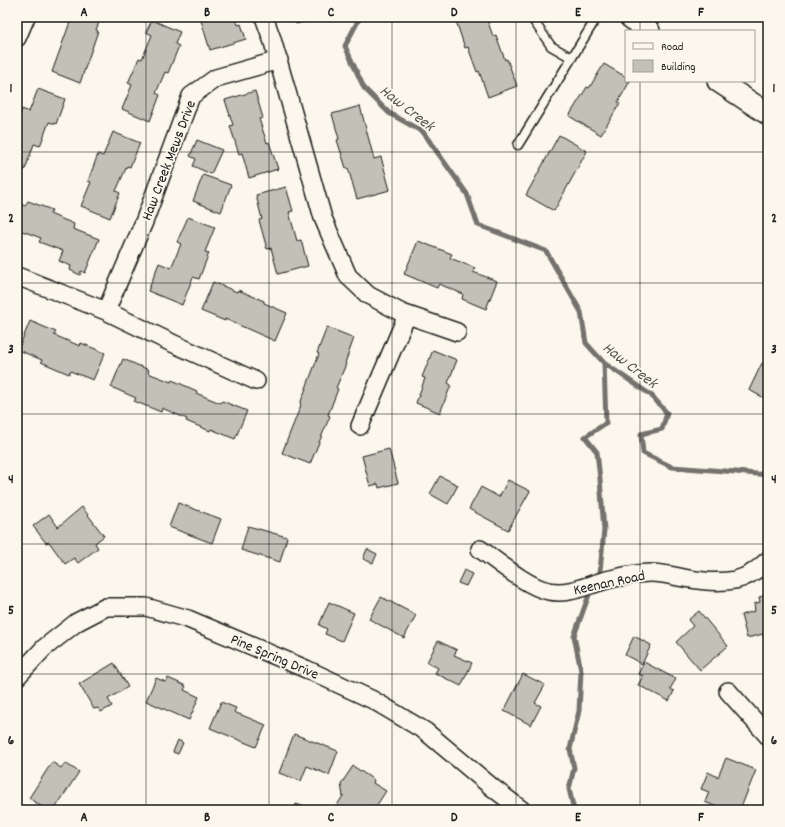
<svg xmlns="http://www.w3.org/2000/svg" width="785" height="827" viewBox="0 0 785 827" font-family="Dekko,sans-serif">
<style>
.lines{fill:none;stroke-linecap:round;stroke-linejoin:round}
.stream{stroke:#74726e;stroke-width:5}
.building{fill:#c3c0b8;stroke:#1c1c1c}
.service-casing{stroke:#1c1c1c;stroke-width:11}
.minor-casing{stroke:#1c1c1c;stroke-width:20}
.tertiary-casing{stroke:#1c1c1c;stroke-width:24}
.service{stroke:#fbf7ec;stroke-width:8}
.minor{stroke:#fbf7ec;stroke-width:17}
.tertiary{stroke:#fbf7ec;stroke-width:21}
.grid{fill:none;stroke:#1c1c1c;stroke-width:1;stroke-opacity:0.55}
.labels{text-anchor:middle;stroke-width:3.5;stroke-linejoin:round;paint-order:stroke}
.street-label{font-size:15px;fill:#1c1c1c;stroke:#fbf7ec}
.water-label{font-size:16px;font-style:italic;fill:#575653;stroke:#fbf7ec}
.neatline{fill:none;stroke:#1c1c1c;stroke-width:1.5}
.grid-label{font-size:13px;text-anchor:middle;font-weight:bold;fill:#1c1c1c}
</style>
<rect width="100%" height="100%" fill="#fbf7ec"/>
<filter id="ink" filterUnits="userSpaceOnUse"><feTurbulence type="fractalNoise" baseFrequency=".025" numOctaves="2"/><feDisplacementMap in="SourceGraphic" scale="8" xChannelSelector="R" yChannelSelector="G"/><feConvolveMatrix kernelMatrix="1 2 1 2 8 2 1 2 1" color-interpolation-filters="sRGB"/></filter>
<g filter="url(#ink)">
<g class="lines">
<path class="stream" d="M360,17L345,46L364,88L389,113L423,132L467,194L478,225L546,251L581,312L586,343L604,363L651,395L667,413L662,429L641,434L643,453L672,467L725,471L768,475
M600,571L604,530L600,479L597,452L585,437L606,423L604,363
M574,810L569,789L574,768L570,749L579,711L581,671L574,636L590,592"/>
</g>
<path class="building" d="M70,17H101L96,30L98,31L80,83L52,72L70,22L68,21Z
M200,17H235L238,25L241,24L246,39L210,50Z
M294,17H322L296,24Z
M458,17H486L493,36L496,35L505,60L507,59L517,86L488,97L479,71L477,72L468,47L465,48L456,21L459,20Z
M152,20L180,32L175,44L179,46L168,73L165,72L156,93L160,95L150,121L122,109L132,85L128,83L139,58L142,59L152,35L146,32Z
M604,64L626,77V81H630L618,102L620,103L601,135L569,116L587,87L589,88Z
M38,89L65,99L56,124L49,122L40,146L34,144L25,170L17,167V122L22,109L29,112Z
M255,91L263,118L259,119L267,143L269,142L278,169L249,178L242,153L239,154L230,126L233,125L225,100Z
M360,106L374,159L381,157L390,190L357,199L348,168H346L337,140L339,139L332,114Z
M113,132L140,143L130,167L127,166L116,191L120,193L110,218L81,206L91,182L88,181L98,154L103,156Z
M559,135L587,151L554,211L526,195Z
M197,140L222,150L211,174L193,166L196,159L190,156Z
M203,175L231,185L221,212L193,201Z
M286,187L293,211L289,212L297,241L301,240L308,266L278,274L271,248L267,249L259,220L262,219L256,195Z
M28,201L52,210L50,214L74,224L73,229L99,239L85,273L81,271L80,275L70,270L71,266L59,261L63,251L39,242L41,238L17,229V202L25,206Z
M188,217L215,227L205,252L209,253L199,279L193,277L182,305L148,291L159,263L171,268L181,244L177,242Z
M418,241L452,254L450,258L475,268L473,272L497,281L486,309L462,299L463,294L439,284L437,288L404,274Z
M213,282L237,292L238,290L264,301V303L287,313L275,341L225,319V321L201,311Z
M30,321L56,332L54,335L80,346L81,343L105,353L93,380L70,371L69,374L41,362L42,360L18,350Z
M327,327L354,338L345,363L346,364L336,388L338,389L328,415L330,416L310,464L282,453L301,405L300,404L319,354L317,353Z
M433,350L457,360L448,383L451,385L440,413L416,403L425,378L422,377Z
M123,359L149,370L148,373L171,382L172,380L197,391L196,393L220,403L222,401L247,411L235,439L211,429L210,431L186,421L187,419L162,408L161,412L134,401L136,398L111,387Z
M762,363L768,366V400L749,390Z
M389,449L398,483L379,488L378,484L370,486L362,456Z
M440,476L458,485L448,504L430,494Z
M508,480L530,491L508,530L469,509L481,487L499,497Z
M178,503L221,519L212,543L169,527Z
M82,507L104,536L95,543L98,548L78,563L74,558L65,564L49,542L46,543L33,526L49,514L58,527Z
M248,526L287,537L280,562L241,550Z
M367,549L377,554L373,563L363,559Z
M464,570L472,574L466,586L458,583Z
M768,595V641L765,642L763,634L747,638L741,615L755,611L754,604L760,602L759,597Z
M381,597L416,615L404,638L369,619Z
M329,602L354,613L342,641L325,634L327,629L319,625Z
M699,611L728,646L700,670L676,642L693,626L688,620Z
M634,636L651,645L642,664L625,655Z
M438,641L457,650L454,655L472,663L461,686L435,673L438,668L427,662Z
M644,662L676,679L670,689L674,691L669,701L638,685L643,676L638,674Z
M114,663L128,687L108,699L112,706L101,712L98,708L94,709L79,684Z
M523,674L545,685L535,703L541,706L531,725L504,711Z
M156,678L166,682L168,678L186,686L184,690L199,697L189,720L146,701Z
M221,702L236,708L234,712L266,725L256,747L210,728Z
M294,734L338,751L329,775L307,766L301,781L279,773Z
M178,740L183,743L178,754L173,752Z
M726,758L756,770L740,810H724L705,802L709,792L701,789L708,772L718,777Z
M52,762L61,768L65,763L79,772L54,810H47L29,798Z
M353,766L374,780L373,783L386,791L375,808L370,805L366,810H345L337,805L343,796L341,784Z
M296,804L308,808L307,810H294Z"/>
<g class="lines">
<g class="service-casing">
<path id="service" d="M531,17L551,46L572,58
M518,145L597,17"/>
</g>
<g class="minor-casing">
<path id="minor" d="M264,17L272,39L323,218L348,276L368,295L402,313L457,332
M17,38L26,17
M17,276L106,311L144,222L191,96L216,78L279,60
M106,311L172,343L256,381
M360,426L407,315
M480,549C497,561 529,588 549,591C568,595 585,586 603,581C618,577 635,573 651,573C662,573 673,576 684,578C700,581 719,583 735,580C748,577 759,569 768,560
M17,677L44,648L77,622L106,607H146L188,619L306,669L373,700L425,731L493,788L522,810
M728,691L768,736"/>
</g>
<g class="tertiary-casing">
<path id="tertiary" d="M630,17L649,31
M718,81L768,114"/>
</g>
<use href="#service" class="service"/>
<use href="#minor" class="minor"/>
<use href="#tertiary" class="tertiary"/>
</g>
</g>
<path class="grid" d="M146,17V810M269,17V810M392,17V810M516,17V810M640,17V31M640,81V810M17,152H768M17,283H768M17,414H768M17,544H768M17,674H768"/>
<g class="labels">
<g class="street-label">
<text transform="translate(168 160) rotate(-69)" y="5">Haw Creek Mews Drive</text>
<text transform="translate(609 582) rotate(-12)" y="5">Keenan Road</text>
<text transform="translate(275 656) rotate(23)" y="5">Pine Spring Drive</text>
</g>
<g class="water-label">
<text transform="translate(408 107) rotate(38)" y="6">Haw Creek</text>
<text transform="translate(631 364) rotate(38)" y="6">Haw Creek</text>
</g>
</g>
<rect width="785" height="827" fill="none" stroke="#fbf7ec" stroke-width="44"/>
<rect x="625" y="30" width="130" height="52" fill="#fbf7ec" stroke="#a29f99"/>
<rect x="633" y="43" width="20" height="6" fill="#fbf7ec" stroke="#a29f99"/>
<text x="661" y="50" font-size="12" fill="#1c1c1c">Road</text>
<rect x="633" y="60" width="20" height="12" fill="#c3c0b8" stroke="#a29f99"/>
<text x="661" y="70" font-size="12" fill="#1c1c1c">Building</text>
<rect x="22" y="22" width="741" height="783" class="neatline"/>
<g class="grid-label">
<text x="84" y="16">A</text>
<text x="207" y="16">B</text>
<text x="331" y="16">C</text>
<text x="454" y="16">D</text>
<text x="578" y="16">E</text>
<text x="701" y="16">F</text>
<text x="11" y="92">1</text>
<text x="774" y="92">1</text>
<text x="11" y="222">2</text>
<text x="774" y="222">2</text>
<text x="11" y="353">3</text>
<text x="774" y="353">3</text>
<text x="11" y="483">4</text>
<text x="774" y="483">4</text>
<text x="11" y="614">5</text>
<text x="774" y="614">5</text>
<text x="11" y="744">6</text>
<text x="774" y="744">6</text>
<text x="84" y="821">A</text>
<text x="207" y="821">B</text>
<text x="331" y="821">C</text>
<text x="454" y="821">D</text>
<text x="578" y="821">E</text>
<text x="701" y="821">F</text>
</g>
</svg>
